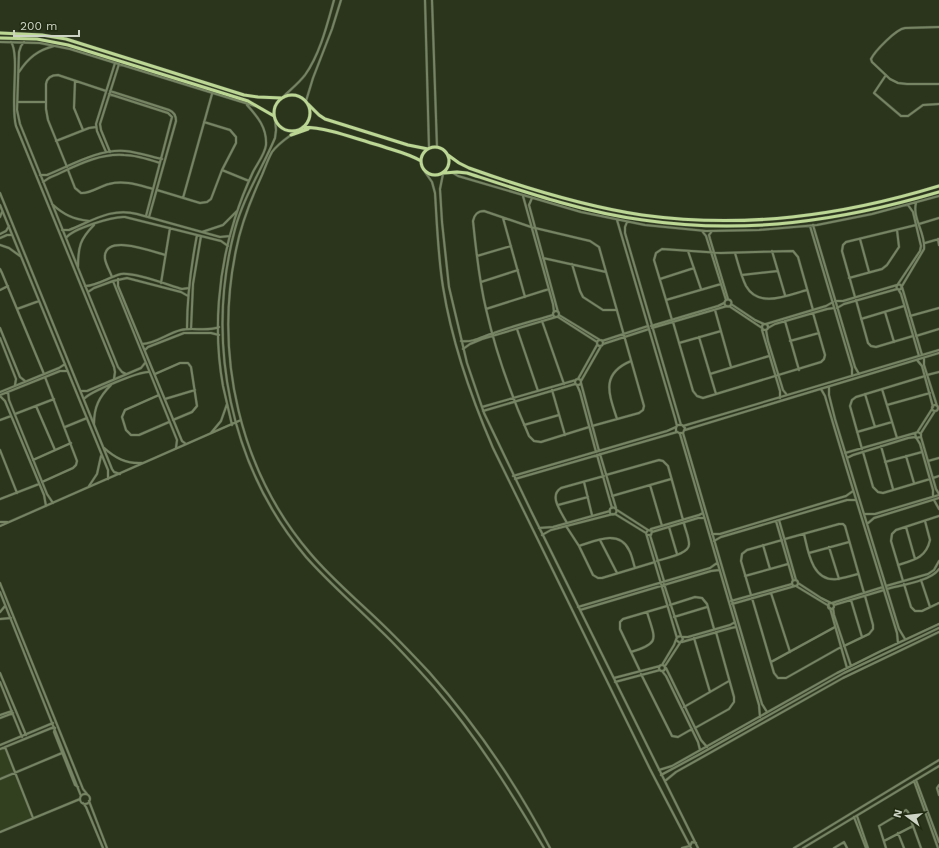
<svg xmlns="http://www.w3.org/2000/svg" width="939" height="848" viewBox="0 0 939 848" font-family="'Work Sans',sans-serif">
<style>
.built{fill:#334020}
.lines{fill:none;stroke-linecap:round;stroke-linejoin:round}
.minor-casing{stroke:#48523a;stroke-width:3}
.major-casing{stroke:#48523a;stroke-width:4}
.minor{stroke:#768463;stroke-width:2}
.major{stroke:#bbd793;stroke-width:3}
</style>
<rect width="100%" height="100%" fill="#2b351c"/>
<path class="built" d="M4,748L32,819L0,832V749Z"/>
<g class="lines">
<g class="minor-casing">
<path id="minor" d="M425,0L429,148
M432,0L437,147
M939,27L905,28C896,29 875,51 871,59L872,62L890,79L898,83L907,84H939
M0,42L40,43L70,49L255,106
M11,42C20,54 10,106 16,126L114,367L115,372L114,379
M24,42L21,46L19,52L17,110L20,124L118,367L122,372L126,374
M19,72C28,58 38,50 54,46
M886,75L874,93L901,116H908L923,105L939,104
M75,81L74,108L83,130
M110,91L169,110C174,112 176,116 176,121L149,217
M109,94L168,113L172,117L146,216
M283,97C290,90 299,83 305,75C320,54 327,25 334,0
M306,101L313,78L332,29L341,0
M18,102H46
M275,119L276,130L275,138C262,169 244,196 235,229C205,342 230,467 306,557C329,583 355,605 380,630C399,648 417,668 434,687C477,737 511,792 544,848
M291,135C284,140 277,145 272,152C268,159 265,168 262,175C251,199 241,224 236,250C214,356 240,471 310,553C331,578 356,599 379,621C396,637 413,655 429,672C476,725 517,785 550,848
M56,141L89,128L96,127
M106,152L97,131L96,124L115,63
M110,152L101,130L100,124L119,64
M67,167L48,120L46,109V84C47,78 51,75 58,75L106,91
M68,170L75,188L81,193C90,194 100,186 109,184C124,180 138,185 153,189
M222,170L249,181
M425,172L432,182L435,193C437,224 438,256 443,287C452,343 471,397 493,448L650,769L691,848
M453,173L458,176L581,212L645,225L706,231L759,230L817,225L872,214L939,196
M443,174L440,189L442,222L449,287L467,363L484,413L532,513L698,848
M40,175H47C72,165 98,149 125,151C137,152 149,156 162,159
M43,182L49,178C72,168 97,153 124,155C136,155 148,159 160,163
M157,190L200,203L207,202L211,199L222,170L236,143V137L230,130L204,122
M0,193L112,469L114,472L120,474
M523,196L553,304L554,312
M183,198L212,94
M532,198L529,205L558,312
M52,204C64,215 73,219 89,221
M0,205L108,470V479
M0,217L2,212
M503,218L525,297
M617,220L675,418L677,426
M627,222L625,227V233L681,425
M919,224L939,218
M813,225L855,367L859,374
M810,226L852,368V376
M62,230H69C92,221 112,207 137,214L220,237L230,236
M702,231L706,236L726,300
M712,231L709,235L710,239L728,299
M202,232L223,225L237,211
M0,234L6,231L9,226
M0,238L7,235H12
M66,238C72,229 113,216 125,217L221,241L228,246
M860,239L869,272
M938,239L939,245
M925,243L939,239
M0,245L9,248L20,256
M688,251L701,289
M772,251L785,295
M735,253C738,263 741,276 746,286C759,309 788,295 807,290
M477,256L511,246
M543,258L606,272
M572,264L580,291L583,297L603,310H617
M78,267C78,247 80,239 94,225
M0,269L2,273L44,374
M742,275L778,271
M112,277C110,271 106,265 105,259C102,232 154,252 165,255
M849,278L882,269L887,265L899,247L897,230
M118,279V286L182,441L186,444
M660,279L694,268
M113,281L177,440L176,448
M481,282L518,270
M161,283L170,228
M898,284L920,251L921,246L913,212L908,205
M896.5 287a2.5 2.5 0 1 1 5 0a2.5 2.5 0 1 1-5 0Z
M85,286C97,286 109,277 121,274C135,272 168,285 182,289L189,288
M902,286L924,249C926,234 912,218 916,203
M902,287L922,355
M898,289L901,294L919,356
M0,290L8,286
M88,292L94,288L113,281L127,278L181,292L188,296
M855,297L842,251L843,245L846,242L916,225
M724.5 303a3.5 3.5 0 1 1 7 0a3.5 3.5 0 1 1-7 0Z
M666,300L721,284
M856,300L868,343L871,346L876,347L913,336
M835,301H843L897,285
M731,304L755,320L764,324
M729,306L762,328
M837,308L844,304L897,289
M17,309L39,301
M486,309L549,289
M715,310L731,367
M553 314a3 3 0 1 1 6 0a3 3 0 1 1-6 0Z
M885,312L894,342
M559,315L600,340
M910,316L939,308
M558,317L597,342
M861,319L904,306
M672,320L654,260L656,253L662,249L721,253L793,251L798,257L813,310
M542,321L564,384
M785,321L799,370
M673,322L693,391L697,396L703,398L821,362L824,359L825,355L813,313
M762 327a3 3 0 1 1 6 0a3 3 0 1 1-6 0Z
M766,324L826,306L833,302
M651,326L718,306L724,303
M0,328L20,377L25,381
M652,328L727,306
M768,328L775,324L827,309L834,308
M187,329C187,297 191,266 197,235
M191,329L193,284L201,236
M517,329L538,391
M762,330L780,391V398
M766,330L768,341L783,390L787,395
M916,336L939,329
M699,337L716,394
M0,338L16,379L15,385
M597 343a3 3 0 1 1 6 0a3 3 0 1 1-6 0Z
M461,341C473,343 483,336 494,333C513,326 533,321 553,315
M602,341L648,326
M790,341L819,333
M679,343L721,331
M142,344C155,344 168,333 181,330C193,327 207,332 219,327
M603,344L649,329
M463,349L470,344L482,339L556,317
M145,350L148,347L184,333H211L219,335
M924,358V365L937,406
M917,360L922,366L933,407
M155,374L180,363H188L191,367L197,406L192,412L173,420
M710,374L769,356
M927,375L939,372
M575 382a3 3 0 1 1 6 0a3 3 0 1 1-6 0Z
M578,379L597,345
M581,381L601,346
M581,383L599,451
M577,385L580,392L596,452
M829,387V395L835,419L899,629L905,639
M821,389L825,396C848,475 873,554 897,633L898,643
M882,389L897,438
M552,390L565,435
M81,391H87L141,368L145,363
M0,392L59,368L65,364
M8,392L9,400L47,494L53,503
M865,394L875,427
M0,395L60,371H67
M159,395L125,410L122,417L126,430L131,435H139L169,422
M0,396L5,401L44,495L46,506
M84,399C89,392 140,371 149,372
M165,399L195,390
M887,405L930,393
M932 408a3 3 0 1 1 6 0a3 3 0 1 1-6 0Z
M36,406L55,450
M482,407L576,380
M483,411L575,384
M15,414L54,399
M617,419C609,394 600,374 631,361
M0,420L11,416
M94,424C94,407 99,397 111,385
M232,425C229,412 226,399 223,386C213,331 218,271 235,218C240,202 246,187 253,172C257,164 265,154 266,145C267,128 258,117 247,105
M524,425L559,415
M683,426L939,350
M65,427L87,418
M589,427L541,442L534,441L529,436C511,395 496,353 486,309C479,280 476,251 473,221C474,215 478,211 484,211L531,227L590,241L599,247L644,406L643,410L639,413L592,426
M685,430L939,353
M918,431L932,409
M857,432L892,422
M211,433L221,421L227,404
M683,433H679L676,431V428L677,425H682L685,428L683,433L762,704L767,712
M921,433L935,411
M680,434L759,705L760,717
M921,437L916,438L915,433L918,432L921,434V437L936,489L939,494
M917,439L920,444L933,490V496
M881,446L893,489
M103,447C115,458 126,464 142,463
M862,449L850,406L852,400L856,397L925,376
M0,450L17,493
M863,452L873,487L878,492L883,493L930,479
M845,453L915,433
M600,454L616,508
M597,455L612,508
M906,456L914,483
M847,458L853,455L908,438L915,437
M33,460L71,443
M928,461L939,458
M885,462L922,452
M606,475L659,460L663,461L668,466L683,520
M513,476L667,431L676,427
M933,478L939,476
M515,479L677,432
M42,482L73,468L76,465L77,461L45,377
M584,482L592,515
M650,485L662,526
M89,486L97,474L101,456
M612,496L671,479
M0,499L39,484
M934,500L939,509
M558,505L588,497
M609.5 511a3.5 3.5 0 1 1 7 0a3.5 3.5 0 1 1-7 0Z
M617,510L648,530
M615,514L646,533
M864,514H875L939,495
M779,520L796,580
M776,521L793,580
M0,522H7
M567,523C562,513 548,496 561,488L604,476
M867,524L874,518L939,498
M0,526L241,420
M566,526L579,546L593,575L598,578H602L655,562
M669,527L677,554
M906,527L915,559
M539,528L553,527L610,511
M651,529L699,515L703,513
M652,532L698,518H704
M712,534H720L846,496L853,491
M804,534C808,551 812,582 837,579C844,578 851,576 858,574
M542,535L551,530L613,514
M647,535H651L652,531L648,530L646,533L677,638
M650,535L664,581
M785,539L839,524H843L845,526L864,593
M600,540L617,573
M714,541L721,537L847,500H856
M763,545L770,569
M579,546C595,541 619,529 629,550C632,555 633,562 635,568
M829,547L839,579
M809,553L849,542
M657,561C665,558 690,554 689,544C689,537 685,529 684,523
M898,565C914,560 926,558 930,540L925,521
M745,576L788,564
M792 583a3 3 0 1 1 6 0a3 3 0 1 1-6 0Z
M921,580L930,607
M903,581L891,541L892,534L896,530L939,516
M0,583L83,789L87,794
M798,583L821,598L831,603
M664,584L681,636
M904,584L911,607L915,611H922L939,603
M796,586L829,606
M886,586L928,574L934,570L939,561
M887,589C901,585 931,581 939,569
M0,592L81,796
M771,593L790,652
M751,595L741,561L742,554L747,550L782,540
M752,598L774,673L778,678H786L841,647
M851,600L862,637
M731,601L792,584
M832,603L883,587
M828 606a3 3 0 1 1 6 0a3 3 0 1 1-6 0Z
M732,604L795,586
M670,605L695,597L702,598L707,604L714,629
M834,605L884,590
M578,607L710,568L717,563
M830,608L847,668
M833,608L834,615L851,666
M580,610L711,571L719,570
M0,612L5,606
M674,617L707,607
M0,619L11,618
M682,637H688L730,625L735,622
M694,638L710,692
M682,642L731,628L736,627
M844,646L869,634L873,629V625L865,596
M631,652C661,643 655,639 647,612
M771,662L835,627
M659 668a3 3 0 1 1 6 0a3 3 0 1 1-6 0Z
M662,665L674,645L677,637L681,636L683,639L680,643L676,640
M665,666L680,643
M666,668L701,740L707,747
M640,671L620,629V622L623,619L667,606
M662,671L666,676L698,742L700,750
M0,673L26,735
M641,674L672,736L678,737L692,729
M614,678L660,666
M0,682L22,737
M615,682L660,670
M684,707L729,681
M0,715L12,711
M0,718L13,713
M55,728L54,732L75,785L78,787
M695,728L729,709L734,702V697L716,632
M0,745L53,723
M5,747L33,818
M0,749L54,727
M659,770L672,766L837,673L881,651L939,624
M661,775L700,754L844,673L939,628
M0,779L62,753
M916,780L939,842
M665,781L676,772L843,678L939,632
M914,781L938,848
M939,785L937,788L939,795
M80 799a5 5 0 1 1 10 0a5 5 0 1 1-10 0Z
M89,801L107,848
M83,803L86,807L103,848
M857,816L868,848
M854,817L866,848
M0,832L80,799
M898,833L904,848
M884,841L913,826
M682,848L690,846L692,842L696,843
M794,848L939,760
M803,848L939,766
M834,848L844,842L847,848
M886,848L879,826L906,810L908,812L921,848"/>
</g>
<g class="major-casing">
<path id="major" d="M0,33L42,35L66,39L244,95L258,97L281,98
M0,38L37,39L68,45L248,101L274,116
M274 113a18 18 0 1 1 36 0a18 18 0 1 1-36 0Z
M308,104L319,115L325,119L408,145L428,149
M303,127C329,128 353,138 378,145C392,150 408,153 421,161
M291,135L308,129
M421 161a14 14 0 1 1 28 0a14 14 0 1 1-28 0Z
M448,155L459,163L469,168C525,188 583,206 642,215C744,229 841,216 939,186
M444,173L457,172L467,173C525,192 583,212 643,220C745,235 841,221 939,192"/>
</g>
<use href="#minor" class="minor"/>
<use href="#major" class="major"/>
</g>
<g transform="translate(907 816) rotate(285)" stroke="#212b12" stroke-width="3" paint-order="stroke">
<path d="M0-3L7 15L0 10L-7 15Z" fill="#cdd4c5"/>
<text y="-6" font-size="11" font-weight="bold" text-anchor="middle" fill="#cdd4c5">N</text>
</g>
<path d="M14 30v6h65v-6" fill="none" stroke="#cdd4c5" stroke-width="2"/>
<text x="20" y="30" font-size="12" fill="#cdd4c5" stroke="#212b12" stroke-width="3" paint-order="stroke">200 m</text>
</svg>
